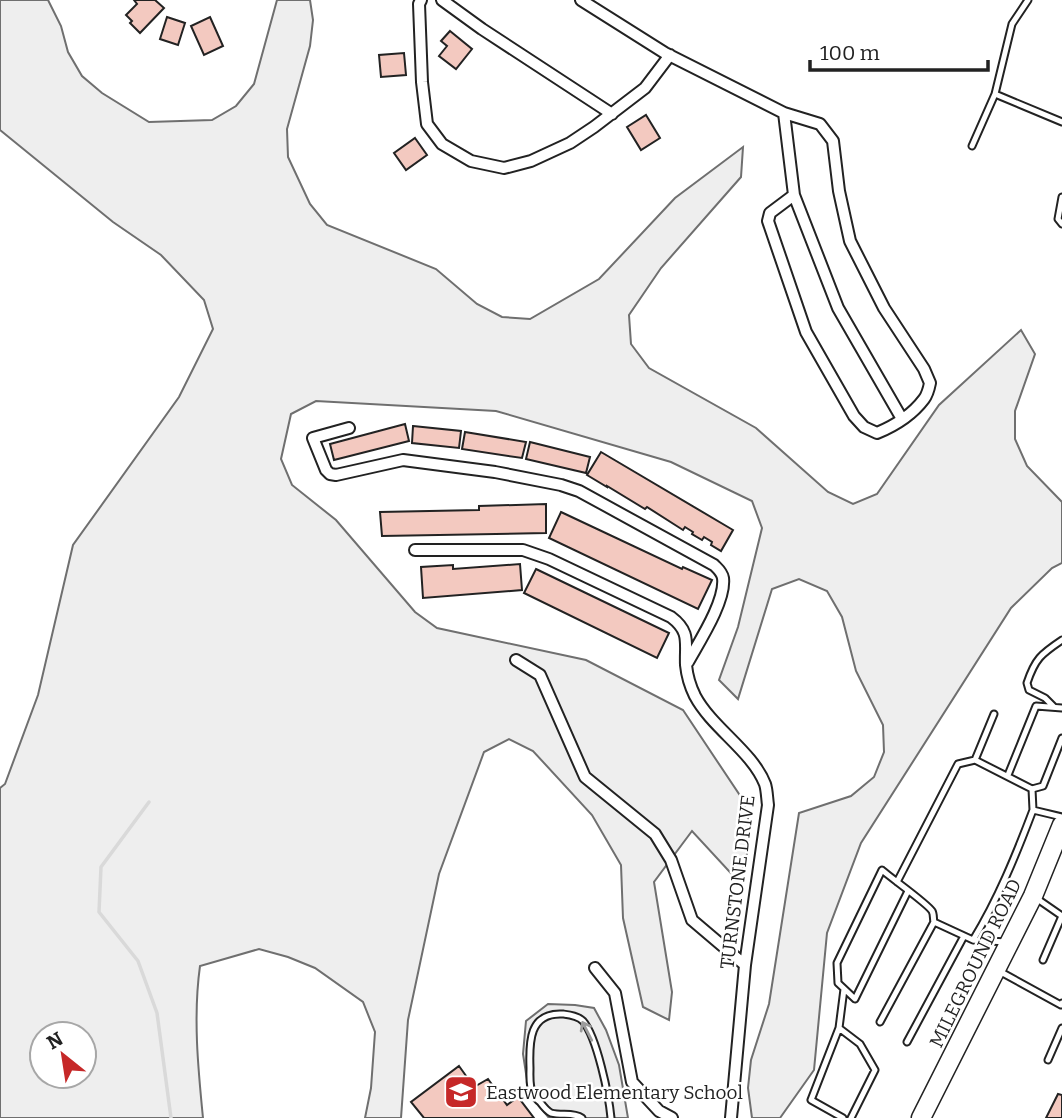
<svg xmlns="http://www.w3.org/2000/svg" width="1062" height="1118" viewBox="0 0 1062 1118" font-family="Bitter,serif">
<style>
.green{fill:#eee;stroke:#6f6f6f;stroke-width:2;fill-rule:evenodd}
.parking{fill:#ededed;stroke:#6f6f6f;stroke-width:2}
.lines{fill:none;stroke-linecap:round;stroke-linejoin:round}
.stream{stroke:#d9d9d9;stroke-width:3.5}
.building{fill:#f3c9c0;stroke:#222;stroke-width:2}
.lane-casing{stroke:#222;stroke-width:9}
.street-casing{stroke:#222;stroke-width:14}
.primary-casing{stroke:#222;stroke-width:21}
.lane{stroke:#fff;stroke-width:5}
.street{stroke:#fff;stroke-width:10}
.primary{stroke:#fff;stroke-width:18}
.oneway{stroke:#9c9c9c}
.labels{text-anchor:middle;stroke-width:5;stroke-linejoin:round;paint-order:stroke}
.street-label{font-size:19px;fill:#222;stroke:#fff}
.poi-label{font-size:19px;fill:#222;stroke:#fff;text-anchor:start}
</style>
<rect width="100%" height="100%" fill="#fff"/>
<path class="green" d="M0,0H48L61,26L68,52L82,76L102,93L149,122L212,120L236,106L254,84L277,0H310L313,20L310,46L287,129L288,157L310,204L327,225L436,269L477,304L502,317L530,319L599,279L675,198L743,147L741,177L661,268L629,315L631,344L649,368L756,428L828,492L853,504L877,494L939,405L1021,330L1035,354L1015,411V439L1027,466L1062,502V563L1052,568L1011,608L861,843L827,933L814,1070L780,1118H752L748,1088L751,1060L769,1004L799,813L851,796L874,777L884,752L883,725L856,671L842,617L827,591L799,579L772,589L738,699L719,680L738,627L762,528L752,501L671,462L496,411L316,401L291,414L281,459L292,485L336,520L415,612L437,628L586,660L683,710L743,800L750,826L747,854L739,882L692,831L654,882L672,992L669,1020L643,1007L623,918L621,865L592,815L533,751L509,739L484,752L439,874L408,1020L401,1118H365L371,1088L375,1032L363,1002L315,968L288,957L259,949L200,966C193,1016 198,1068 203,1118H0V788L5,784L38,695L73,545L179,397L213,329L204,300L161,255L113,222L0,130ZM42,1034H84V1076H42Z"/>
<path class="parking" d="M548,1004L575,1005L594,1008L606,1030L619,1065L628,1118H549L529,1093L523,1054L526,1021Z"/>
<g class="lines">
<path class="stream" d="M149,802L101,867L99,912L138,961L157,1013L171,1118"/>
</g>
<path class="building" d="M134,0H155L164,8L140,33L130,23L132,21L126,15L137,4Z
M167,17L185,23L178,45L160,39Z
M210,17L223,46L204,55L191,26Z
M450,31L472,49L456,69L439,56L447,46L441,41Z
M404,53L406,75L381,77L379,55Z
M646,115L660,138L641,150L627,127Z
M415,138L427,155L406,170L394,153Z
M405,424L409,441L334,460L330,444Z
M413,426L461,431L459,448L412,443Z
M465,432L526,442L522,458L462,449Z
M530,442L590,457L586,473L526,459Z
M601,452L733,530L721,551L711,545L712,542L704,537L702,540L692,534L693,532L685,527L683,530L647,507L645,509L607,486V487L587,475Z
M546,504V533L382,536L380,512L479,510V506Z
M561,512L682,569L683,567L712,580L698,609L549,538Z
M520,564L522,590L423,598L421,567L453,565V569Z
M536,569L669,633L657,658L524,593Z
M459,1066L474,1087L488,1079L507,1105L518,1097L534,1118H424L411,1102Z
M1058,1094L1062,1095V1118H1046Z"/>
<g class="lines">
<g class="lane-casing">
<path id="lane" d="M995,94L1062,122
M972,146L995,94L1012,24L1028,0
M1062,197L1058,219L1062,224
M1054,707L1045,698L1029,690L1027,683C1035,659 1041,654 1062,640
M975,760L994,714
M1008,775L1036,706L1062,708
M1032,789L1043,786L1062,738
M897,882L958,764L975,760L1032,789L1033,810L1062,817
M908,891L855,999L838,983L837,963L882,870C891,878 928,904 932,911C934,914 933,919 934,922
M1036,898L1062,916
M973,940C998,899 1016,855 1033,810
M1043,960L1062,916
M999,971L1061,1005L1062,1003
M880,1022L934,922L973,940L1006,942
M839,1028L860,1044L875,1070L851,1118
M907,1042L964,936
M1048,1060L1062,1028
M582,1118C573,1112 562,1116 551,1113C547,1111 543,1106 540,1102C539,1102 533,1095 533,1094C529,1087 530,1076 530,1068C529,1042 529,1012 563,1014C570,1015 578,1016 583,1021C597,1037 609,1096 611,1118
M843,1118L811,1100L839,1028L844,989"/>
</g>
<g class="street-casing">
<path id="street" d="M421,0L419,4L422,82L427,124L442,144L471,161L504,168L531,161L570,143L594,127L645,88L670,55
M442,0L482,29L612,114
M581,0L665,53L784,113L820,124L833,141L839,191L850,241L884,308L924,369L930,383C929,388 927,395 924,399C912,415 894,426 877,433L864,427L854,416L806,332L768,221L770,213L794,195
M784,113L794,195L838,308L902,419
M349,428L313,438L326,470L330,474L336,475L403,460L495,472L561,485L579,491L714,565C718,569 722,572 723,578C726,601 699,642 688,662
M415,550H523L549,559L671,617C691,632 685,643 686,665C687,675 690,686 695,696C712,728 752,751 765,784C767,790 767,798 768,805L745,965L731,1118
M516,660L540,675L585,777L655,834L671,860L692,920L745,965
M595,968L615,993L632,1082L659,1111L672,1118"/>
</g>
<g class="primary-casing">
<path id="primary" d="M921,1118L1033,896L1062,825"/>
</g>
<use href="#lane" class="lane"/>
<use href="#street" class="street"/>
<use href="#primary" class="primary"/>
</g>
<defs><path id="oneway-shaft" d="M-6 0H5M1.5-3L5.5 0L1.5 3" fill="none" stroke-width="1.6" stroke-linecap="round" stroke-linejoin="round" transform="scale(1.75)"/></defs>
<use class="oneway" href="#oneway-shaft" transform="translate(587 1031) rotate(-117)"/>
<defs>
<g id="school-square" transform="scale(1.75)"><rect x="-9" y="-9" width="18" height="18" rx="4" fill="#c62828" stroke="#fff"/><path d="M0-5L7-2L0 1L-7-2ZM-4 1L0 2.5L4 1V4Q0 6-4 4Z" fill="#fff"/></g>
</defs>
<g fill-rule="evenodd">
<use href="#school-square" x="461" y="1092"/>
</g>
<g class="labels">
<g class="street-label">
<text transform="translate(737 882) rotate(-83)" y="7">TURNSTONE DRIVE</text>
<text transform="translate(975 963) rotate(-64)" y="7">MILEGROUND ROAD</text>
</g>
<g class="poi-label">
<text x="486" y="1099">Eastwood Elementary School</text>
</g>
</g>
<g transform="translate(63 1055) rotate(330)"><circle r="33" fill="#ffffff" stroke="#a7a7a7" stroke-width="2"/>
<path d="M0-5L12 26L0 18L-12 26Z" fill="#c62828"/>
<text y="-10" font-size="19" font-weight="bold" text-anchor="middle" fill="#222222">N</text>
</g>
<path d="M810 60v10h178v-10" fill="none" stroke="#222222" stroke-width="3.5"/>
<text x="820" y="60" font-size="21" fill="#222222" stroke="#ffffff" stroke-width="5" paint-order="stroke">100 m</text>
</svg>
